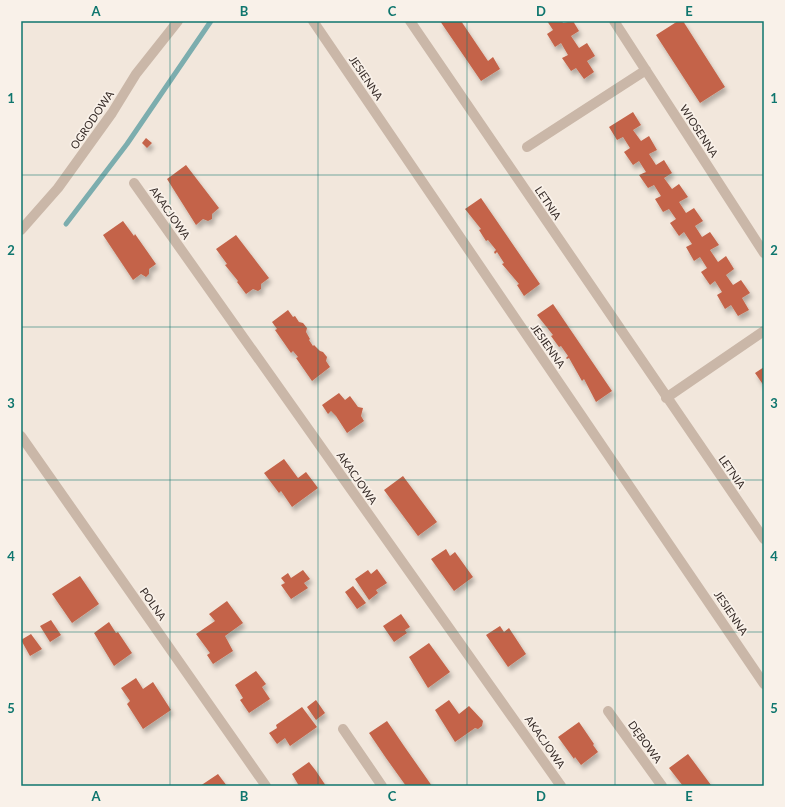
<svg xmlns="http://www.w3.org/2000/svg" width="785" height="807" viewBox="0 0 785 807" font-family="Lato,sans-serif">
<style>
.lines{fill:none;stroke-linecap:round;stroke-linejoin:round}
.stream{stroke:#7cadae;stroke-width:5}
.building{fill:#c46348;filter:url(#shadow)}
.minor{stroke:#cab7a8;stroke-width:10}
.grid{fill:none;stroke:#0f766e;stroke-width:1;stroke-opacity:0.55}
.labels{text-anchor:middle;stroke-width:3.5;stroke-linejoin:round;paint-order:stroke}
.street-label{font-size:11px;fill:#372c28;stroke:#f9f1e9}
.neatline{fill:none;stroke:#0f766e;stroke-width:1.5}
.grid-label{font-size:13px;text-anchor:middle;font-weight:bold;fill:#0f766e}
</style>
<defs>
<filter id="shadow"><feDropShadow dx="2.5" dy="4.5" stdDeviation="2" flood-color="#0004"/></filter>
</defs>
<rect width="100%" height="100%" fill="#f2e7dc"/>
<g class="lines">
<path class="stream" d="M66,224L127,144L211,21"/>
</g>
<path class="building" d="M440,21H461L488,61L493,57L500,69L481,81Z
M547,21H562L563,23L573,21L579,31L571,36L579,48L587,43L595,56L587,61L594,72L584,79L576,68L571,71L562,58L568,55L561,43L555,47L547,34L553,30Z
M678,21H683L725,87L700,103L656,35Z
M633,112L641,125L633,130L641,141L649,136L657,150L649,154L656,165L664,160L672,173L664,178L672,189L679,184L688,197L679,202L686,213L694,208L703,221L695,226L702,237L710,232L719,245L710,250L718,262L726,256L734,269L726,275L733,285L741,280L750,293L742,298L749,310L738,316L731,305L725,309L717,295L722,292L715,281L710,285L701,272L707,268L700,257L694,261L686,247L692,244L684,232L679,236L670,223L676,219L669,209L663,212L655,199L661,196L654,185L648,188L639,175L646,172L639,161L633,165L624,152L630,148L623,137L617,140L609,127Z
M146,138L152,143L147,148L142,143Z
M186,165L219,208L212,214V219L208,221L203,219L196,225L167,179Z
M481,198L540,284L524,296L517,285L519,284L502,264L504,263L497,252L495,254L494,252L496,250L488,240L486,241L479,230L481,229L465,209Z
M123,221L134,236L135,234L156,264L149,269V274L146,277L141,274L133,280L103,235Z
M236,235L269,278L261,284V289L258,291L253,289L246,294L237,282L238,281L225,265L227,264L216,249Z
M553,304L612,391L596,402L584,379L582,381L569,358L567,359L566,358L568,356L561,346L559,347L551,336L553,335L537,315Z
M288,310L293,317L295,316L299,322L303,323L307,328L306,332L310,339L309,340L313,346L314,345L320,351L323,352L327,357L326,361L330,367L312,381L296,358L298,357L293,351L291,353L275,330L277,329L272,322Z
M764,367V386L755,373Z
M339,393L345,400L350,396L358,407L363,408L361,416L364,421L347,433L336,416L331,411L328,414L322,405Z
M284,459L298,478L306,472L318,488L292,507L281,491L279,493L264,473Z
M403,476L437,522L418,536L384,490Z
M446,549L450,556L455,552L473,577L454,591L431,559Z
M377,569L387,583L376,590L378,593L369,600L355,579L368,570L371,574Z
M303,570L310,579L304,583L308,588L291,599L281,585L285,583L281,578L288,573L291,578Z
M80,576L99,604L72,623L52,594Z
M353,586L366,603L357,609L345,592Z
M227,601L243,623L225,636L233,651L213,664L207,655L210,653L196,634L215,621L209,614Z
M401,614L410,627L405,630L407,633L394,642L383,626Z
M51,620L61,635L50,642L40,626Z
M109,622L116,633L118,632L132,653L114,666L94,633Z
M500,626L504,632L509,628L526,654L508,667L486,635Z
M31,634L42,649L30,656L21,640Z
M429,643L450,672L428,688L409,657Z
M256,671L266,684L262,687L270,699L249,713L240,700L243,698L235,685Z
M136,678L143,689L153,682L171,710L143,729L127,704L130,701L121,688Z
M316,700L325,713L316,720L307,707Z
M449,700L459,714L469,706L483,721L482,726L478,729L475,728L455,742L435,710Z
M302,707L317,727L290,746L285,738L277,744L269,733L277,728L276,725Z
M387,721L404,746L432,786H406L386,758L369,733Z
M579,722L594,744L593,745L598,752L581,765L575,757L574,759L558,737Z
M688,754L711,785L710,786H683L669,768Z
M309,762L316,771L326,786H299L292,774Z
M218,774L227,786H200Z"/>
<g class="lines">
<path class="minor" d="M313,21L764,684
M410,21L764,539
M614,21L764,253
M527,147L646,70
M134,183L561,786
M21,230L58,188L112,113L136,74L178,21
M666,398L764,331
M21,436L266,786
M608,711L662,786
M343,729L382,786"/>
</g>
<path class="grid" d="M170,21V786M318,21V786M467,21V786M615,21V786M21,175H764M21,327H764M21,480H764M21,632H764"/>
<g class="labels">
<g class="street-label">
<text transform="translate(366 78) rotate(56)" y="4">JESIENNA</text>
<text transform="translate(92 120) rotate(-56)" y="4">OGRODOWA</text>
<text transform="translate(699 131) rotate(57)" y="4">WIOSENNA</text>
<text transform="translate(548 203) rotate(56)" y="4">LETNIA</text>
<text transform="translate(170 213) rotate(55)" y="4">AKACJOWA</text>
<text transform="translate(548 346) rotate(55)" y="4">JESIENNA</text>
<text transform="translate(732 472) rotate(55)" y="4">LETNIA</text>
<text transform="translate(357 478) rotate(55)" y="4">AKACJOWA</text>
<text transform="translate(153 604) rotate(55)" y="4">POLNA</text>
<text transform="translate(731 613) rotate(56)" y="4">JESIENNA</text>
<text transform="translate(545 742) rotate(55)" y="4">AKACJOWA</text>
<text transform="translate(645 742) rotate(54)" y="4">DĘBOWA</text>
</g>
</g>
<rect width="785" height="807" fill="none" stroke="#f9f1e9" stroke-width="44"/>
<rect x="22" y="22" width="741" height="763" class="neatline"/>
<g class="grid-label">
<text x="96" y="16">A</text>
<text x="244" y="16">B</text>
<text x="392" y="16">C</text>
<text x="541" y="16">D</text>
<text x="689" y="16">E</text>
<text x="11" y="103">1</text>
<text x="774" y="103">1</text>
<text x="11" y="255">2</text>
<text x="774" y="255">2</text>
<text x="11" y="408">3</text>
<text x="774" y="408">3</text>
<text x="11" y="561">4</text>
<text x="774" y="561">4</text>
<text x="11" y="713">5</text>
<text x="774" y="713">5</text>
<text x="96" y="801">A</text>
<text x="244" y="801">B</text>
<text x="392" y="801">C</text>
<text x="541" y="801">D</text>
<text x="689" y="801">E</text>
</g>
</svg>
